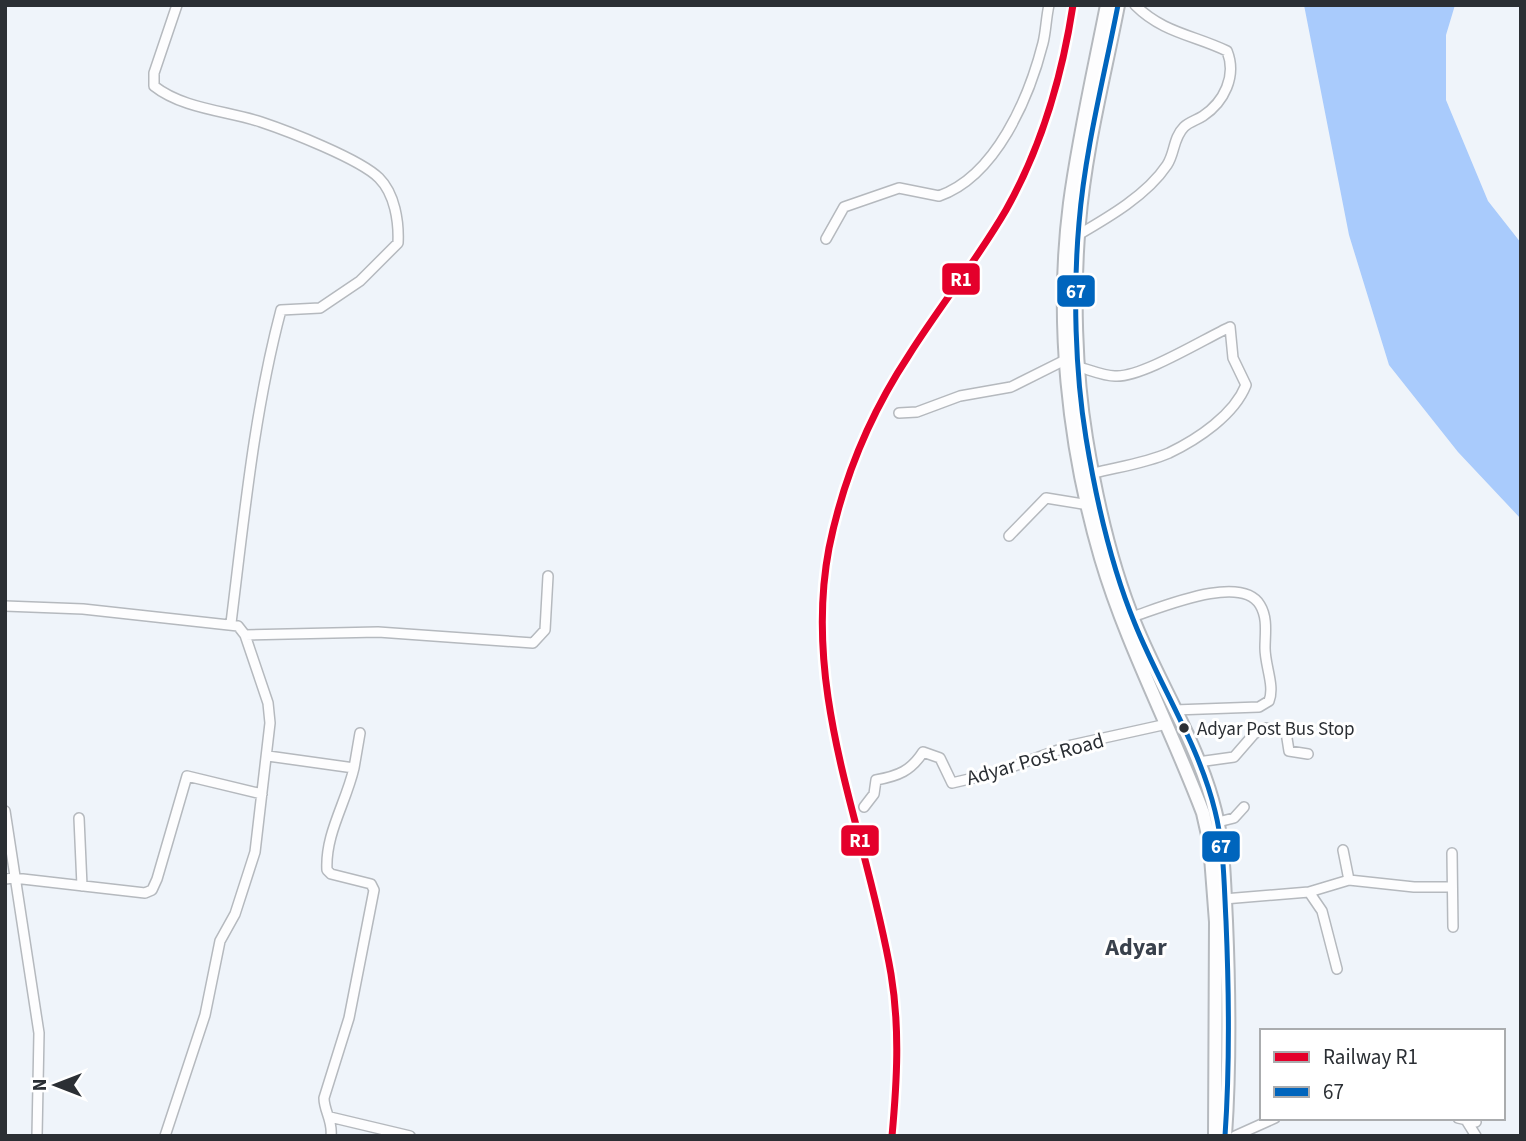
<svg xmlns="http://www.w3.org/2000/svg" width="1526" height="1141" viewBox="0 0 1526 1141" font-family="'Source Sans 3',sans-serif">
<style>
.water{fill:#a9cbfc}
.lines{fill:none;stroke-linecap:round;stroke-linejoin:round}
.minor-casing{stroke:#b5b9be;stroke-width:12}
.highway-casing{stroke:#b5b9be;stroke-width:16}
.minor{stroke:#fdfdfe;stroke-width:9}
.highway{stroke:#fdfdfe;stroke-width:12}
.bus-1-casing{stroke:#fff;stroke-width:10}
.bus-1{stroke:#0065bd;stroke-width:5}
.rail-1-casing{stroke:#fff;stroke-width:12}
.rail-1{stroke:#e4002b;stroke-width:7}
.bus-dot{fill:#2b2f34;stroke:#fff;stroke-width:2.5}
.labels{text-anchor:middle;stroke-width:6;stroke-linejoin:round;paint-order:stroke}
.bus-label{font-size:19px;fill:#2b2f34;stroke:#fff;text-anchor:start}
.street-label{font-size:21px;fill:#2b2f34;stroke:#fff}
.quarter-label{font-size:24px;font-weight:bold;fill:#39414c;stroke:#fff}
.line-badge{stroke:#fff;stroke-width:2.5}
.badge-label{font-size:19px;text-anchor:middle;font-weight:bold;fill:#fff}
</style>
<rect width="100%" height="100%" fill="#eff4fa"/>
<path class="water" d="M1304,5H1455L1446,35V100L1488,201L1521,243V519L1458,452L1389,365L1349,235Z"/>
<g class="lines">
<g class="minor-casing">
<path id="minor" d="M177,5L154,73V86C183,109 228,111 261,122C288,131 360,159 379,178C395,194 399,222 398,243L360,281L320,308L281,310C254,412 244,518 231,623
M1078,235C1109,217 1147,195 1167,165C1175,153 1173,138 1184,127C1189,122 1197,120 1203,116C1224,102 1237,76 1227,51C1194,35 1163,33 1135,5
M826,239L844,207L899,188L939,196C996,176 1029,98 1043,43C1046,31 1046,18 1049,5
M1079,367C1090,370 1104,376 1115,376C1141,378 1204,339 1230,327L1233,358L1246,385C1234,415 1198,439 1169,453C1146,463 1118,467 1094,473
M899,413L917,412L960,396L1011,387L1067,359
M1009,536L1046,498L1089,505
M5,606L83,609L238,626L245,635L268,703L270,723L255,852L235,914L220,941L205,1015L165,1136
M1132,617C1160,608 1241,573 1260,605C1268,618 1265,634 1265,648C1265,666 1275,686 1269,701L1259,707L1174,710
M245,635L378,632L533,643L545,630L548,576
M268,756L354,768C346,803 325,834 327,870L331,874L371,884L374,890L349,1018L324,1098C324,1111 333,1121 331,1136
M1198,762L1234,757L1254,734L1265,728L1286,732L1289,751L1308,754
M354,768L360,733
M864,807L874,794L876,780C898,776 911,771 923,752L940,758L952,783L995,773L1072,745L1167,724
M5,811L39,1033L37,1136
M79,818L82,886
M1218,822L1234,818L1244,807
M1343,850L1349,880
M1452,853L1453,927
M5,879L14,878L145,893L152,890L157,879L187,776L262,794
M1309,892L1322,911L1337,969
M1224,899L1309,892L1349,880L1414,887H1451
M330,1117L410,1136
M1458,1118L1476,1122
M1466,1120L1476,1136
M1235,1136L1275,1118"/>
</g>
<g class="highway-casing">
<path id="highway" d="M1107,5C1094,71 1079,136 1070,203C1055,320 1068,445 1101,558C1127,646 1171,728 1203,813L1210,844L1216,922L1215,1136
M1118,5C1104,77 1085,150 1079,223C1073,291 1075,371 1086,438C1096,499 1111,566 1135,624C1160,686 1199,745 1215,811C1224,846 1224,884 1226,921C1229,992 1230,1064 1225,1136"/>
</g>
<use href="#minor" class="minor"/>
<use href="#highway" class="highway"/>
<g class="bus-1-casing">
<path id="bus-1" d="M1118,5C1104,77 1085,150 1079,223C1073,291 1075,371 1086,438C1096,499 1111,566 1135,624C1160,686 1199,745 1215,811C1224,846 1224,884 1226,921C1229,992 1230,1064 1225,1136"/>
</g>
<use href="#bus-1" class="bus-1"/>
<g class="rail-1-casing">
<path id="rail-1" d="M892,1136C897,1081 900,1028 891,974C867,832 801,695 829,548C843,479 870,414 909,355C940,306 977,260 1006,210C1042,146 1062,77 1073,5"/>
</g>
<use href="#rail-1" class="rail-1"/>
</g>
<circle class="bus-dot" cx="1184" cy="728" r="6"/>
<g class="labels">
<g class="bus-label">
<text x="1197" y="735">Adyar Post Bus Stop</text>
</g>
<g class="street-label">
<text transform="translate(1035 759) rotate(-16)" y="7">Adyar Post Road</text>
</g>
<g class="quarter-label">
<text x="1136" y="955">Adyar</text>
</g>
</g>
<g class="line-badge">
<rect x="941" y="262" width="40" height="34" rx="7" fill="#e4002b"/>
<rect x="1056" y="274" width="40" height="34" rx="7" fill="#0065bd"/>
<rect x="840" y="824" width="40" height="33" rx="7" fill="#e4002b"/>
<rect x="1201" y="830" width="40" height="33" rx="7" fill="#0065bd"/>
</g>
<g class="badge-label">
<text x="961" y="286">R1</text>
<text x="1076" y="298">67</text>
<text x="860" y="847">R1</text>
<text x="1221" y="853">67</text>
</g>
<rect width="1526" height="1141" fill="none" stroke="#2b2f34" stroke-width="14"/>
<rect x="1260" y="1029" width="245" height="91" fill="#ffffff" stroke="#aaacae" stroke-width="2"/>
<rect x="1274" y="1052" width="35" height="10" fill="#e4002b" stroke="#aaacae" stroke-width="2"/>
<text x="1323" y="1064" font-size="21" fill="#2b2f34">Railway R1</text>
<rect x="1274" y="1087" width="35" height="10" fill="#0065bd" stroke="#aaacae" stroke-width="2"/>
<text x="1323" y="1099" font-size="21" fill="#2b2f34">67</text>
<g transform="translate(56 1085) rotate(270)" stroke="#ffffff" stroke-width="5" paint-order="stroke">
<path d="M0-5L12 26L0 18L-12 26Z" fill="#2b2f34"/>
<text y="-10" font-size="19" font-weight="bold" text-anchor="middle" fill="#2b2f34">N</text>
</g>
</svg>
